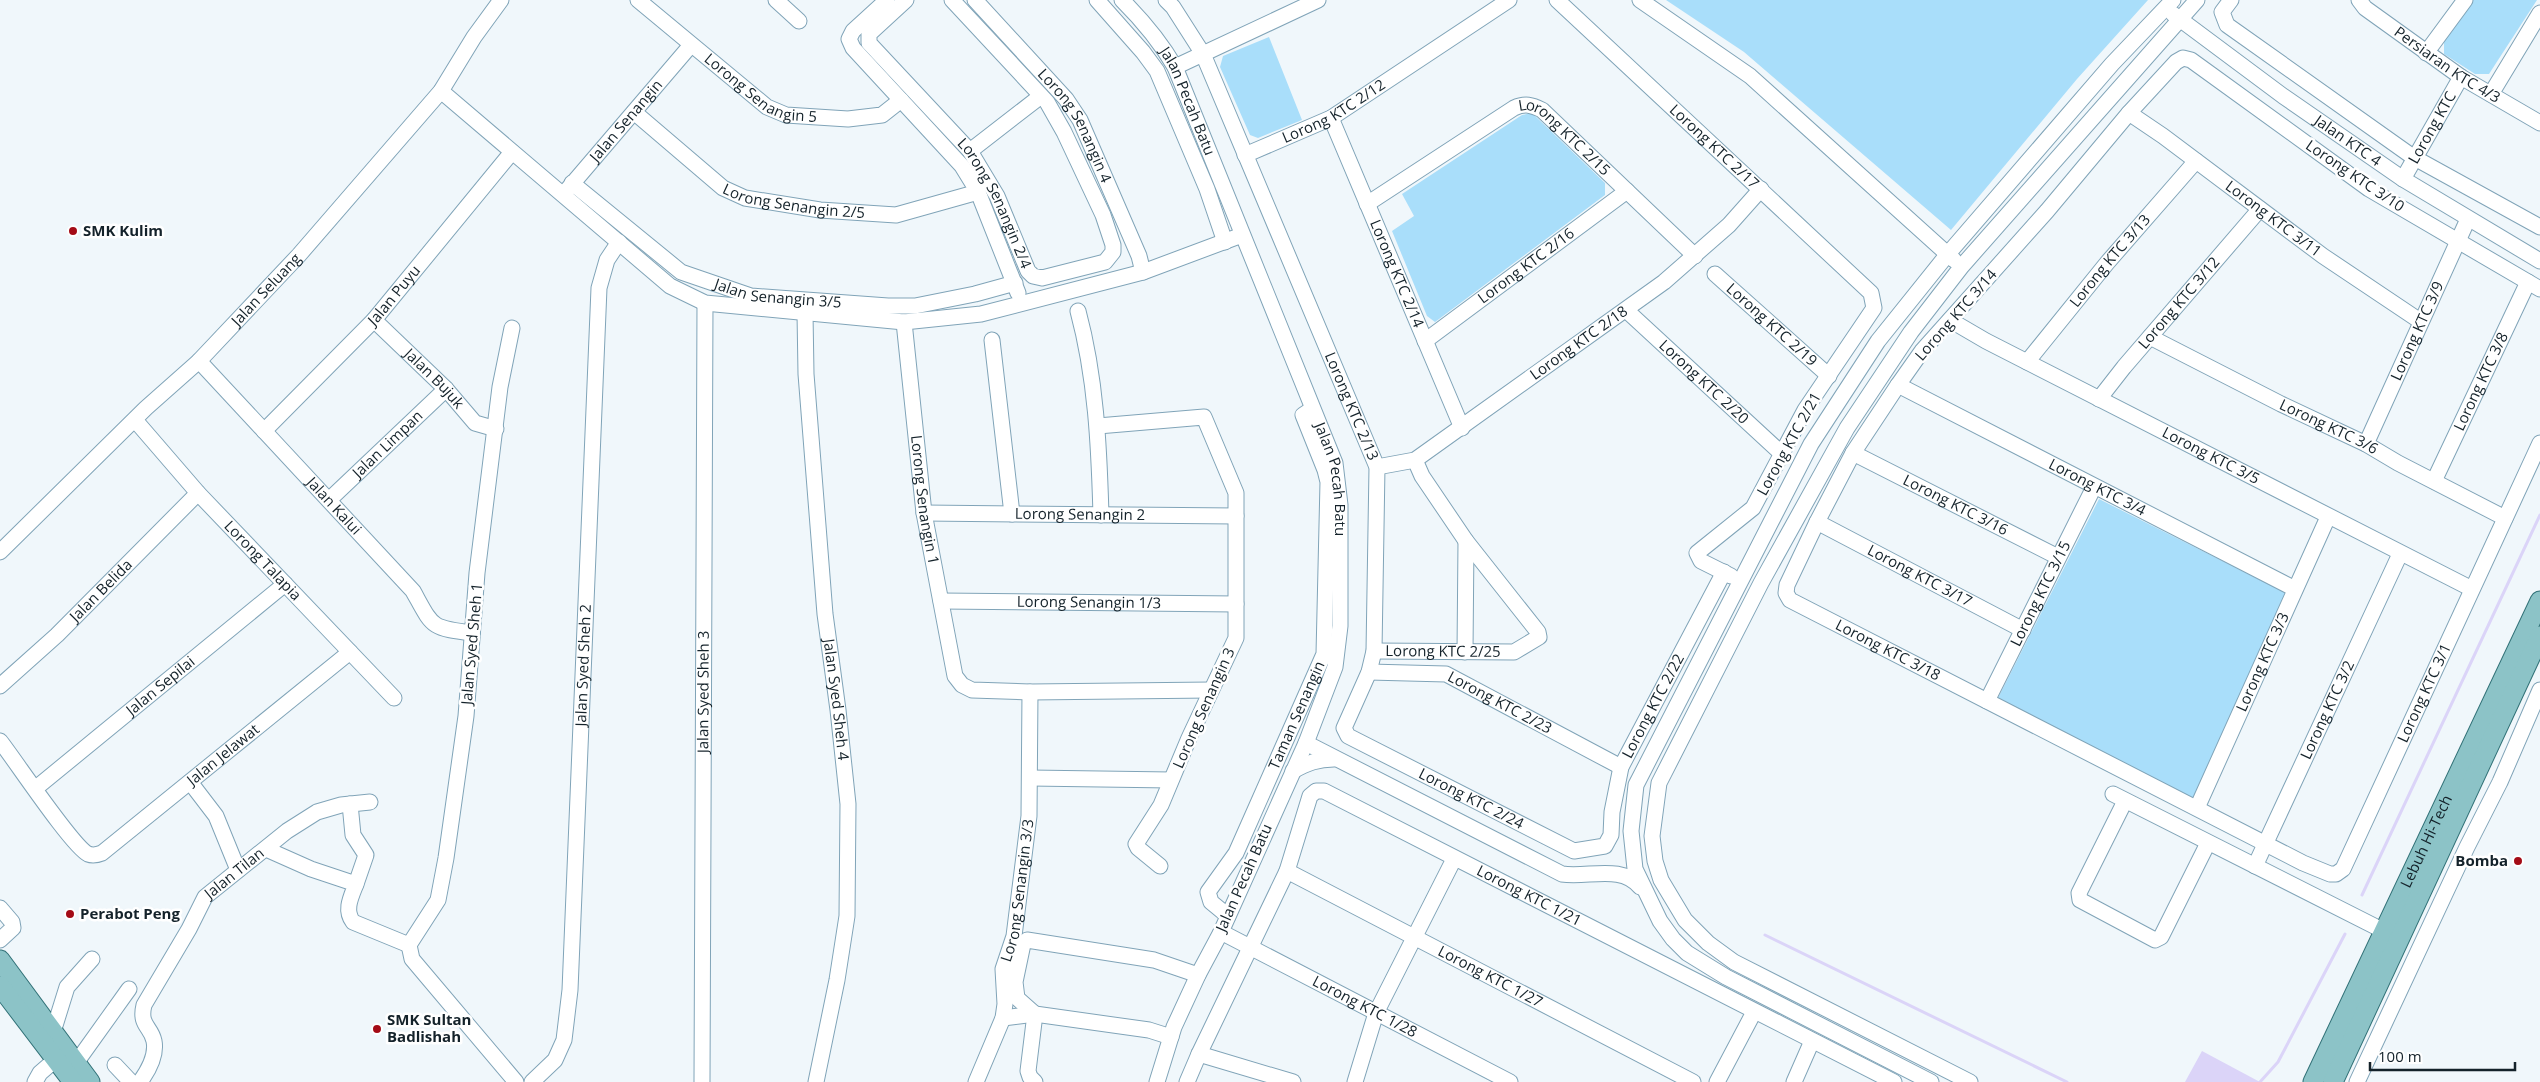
<svg xmlns="http://www.w3.org/2000/svg" width="2540" height="1082" viewBox="0 0 2540 1082" font-family="'Open Sans',sans-serif">
<style>
.green{fill:#a9defa}
.water{fill:#dbd4f8}
.lines{fill:none;stroke-linecap:round;stroke-linejoin:round}
.stream{stroke:#dbd4f8;stroke-width:3}
.minor-casing{stroke:#80a4b8;stroke-width:17}
.major-casing{stroke:#317177;stroke-width:21}
.minor{stroke:#fff;stroke-width:15}
.major{stroke:#8cc3c7;stroke-width:19}
.poi-dot{fill:#a40b16;stroke:#fff;stroke-width:2}
.labels{text-anchor:middle;stroke-width:5;stroke-linejoin:round;paint-order:stroke}
.street-label{font-size:15px;fill:#14222a;stroke:#fff}
.poi-label{font-size:15px;font-weight:bold;fill:#14222a;stroke:#fff;text-anchor:start}
</style>
<rect width="100%" height="100%" fill="#f0f7fb"/>
<path class="green" d="M1666,0H2148L2077,79L1951,230L1744,52Z
M2471,0H2537L2489,74H2475L2444,54V38Z
M1269,37L1302,120L1258,138L1250,135L1220,67L1223,56Z
M1532,113L1605,183V195L1435,322L1427,316L1392,231L1414,216L1402,194L1522,115Z
M2099,499L2286,593L2193,800L1998,698Z"/>
<path class="water" d="M2202,1051L2260,1082H2261H2185Z"/>
<g class="lines">
<path class="stream" d="M2362,895L2540,515
M1765,935L2067,1082
M2260,1082L2278,1062L2345,934"/>
<g class="minor-casing">
<g id="minor">
<path id="s1" d="M638,0L767,107L786,115L848,119L882,115L901,100"/>
<path d="M776,0L799,21"/>
<path d="M887,0L853,31L849,39L853,48L962,166L978,192L1018,293"/>
<path id="s2" d="M906,0L869,34V43L970,151L997,196L1028,271L1033,276L1042,278L1105,262L1113,252V245L1103,215L1064,132L1047,102L952,0"/>
<path id="s3" d="M975,0L1066,99L1080,120L1139,256L1143,272"/>
<path d="M1097,0L1143,52L1157,71L1207,189L1225,242"/>
<path id="s4" d="M1122,0C1143,21 1160,41 1175,67L1335,463L1340,505V626L1335,667L1306,743L1221,932L1198,975L1174,1027L1157,1082"/>
<path id="s5" d="M1166,0L1173,7L1203,54L1377,467L1374,651L1369,672L1344,728L1348,736L1574,851L1605,846L1611,835L1612,812L1621,767L1724,572"/>
<path id="s6" d="M1557,0L1871,293L1874,308L1805,410L1753,508L1697,553L1701,561L1731,576"/>
<path d="M1640,0L1750,76L1954,260"/>
<path d="M2231,0L2222,12L2227,25L2413,157L2540,227"/>
<path id="s7" d="M2359,0L2365,8L2461,77L2540,123"/>
<path id="s8" d="M2173,14L2283,96L2403,179L2540,261"/>
<path d="M2426,53L2465,0"/>
<path d="M1175,67L1318,0"/>
<path d="M441,91L670,286L705,303L904,322L981,314L1143,272L1242,235"/>
<path d="M2491,94L2540,13"/>
<path id="s9" d="M634,112L723,188L745,198L820,210L896,215L978,192"/>
<path id="s10" d="M2129,113L2163,136L2323,256L2420,321"/>
<path id="s11" d="M1331,118L1462,428"/>
<path d="M970,151L1041,96"/>
<path id="s12" d="M1245,155L1331,118L1509,0"/>
<path id="s13" d="M2403,179L2461,77"/>
<path id="s14" d="M572,183L681,272L751,296L888,306H915L975,294L1015,283"/>
<path id="s15" d="M567,190L691,45"/>
<path id="s16" d="M1367,204L1514,108C1525,103 1532,105 1542,110L1695,256"/>
<path id="s17" d="M1715,274L1829,376"/>
<path id="s18" d="M2540,289L2369,189L2191,60L2183,58L2176,62L2129,113L2047,211L1922,351L1898,385L1853,453L1817,522L1787,585L1786,593L1790,600L2303,863L2330,874H2336L2343,869L2540,443"/>
<path id="s19" d="M1626,310L1782,454"/>
<path d="M1078,311C1096,378 1099,446 1101,515"/>
<path id="s20" d="M805,313L806,374L825,614L838,710L848,804L847,916L837,980L816,1082"/>
<path id="s21" d="M374,320L446,389L475,423L496,429"/>
<path id="s22" d="M1950,320L1986,341L2472,589"/>
<path id="s23" d="M904,322L924,513L955,676L962,685L972,690L1030,692L1211,690"/>
<path d="M512,328L500,387L477,573L466,716L446,858L438,900L409,945L412,959L516,1082"/>
<path id="s24" d="M2150,337L2281,404L2366,444L2398,463L2505,518"/>
<path d="M992,340L1012,514"/>
<path id="s25" d="M1425,341L1627,191"/>
<path id="s26" d="M199,361L413,591C433,627 430,628 472,633"/>
<path id="s27" d="M2027,362L2107,263L2196,161"/>
<path id="s28" d="M1898,385L2295,589"/>
<path id="s29" d="M2099,399L2124,367L2260,209"/>
<path id="s30" d="M135,420L198,493L394,698"/>
<path d="M1098,426L1204,417L1236,493V638L1189,738L1161,805L1136,844L1138,848L1160,866"/>
<path id="s31" d="M264,431L374,320L512,152"/>
<path id="s32" d="M2366,444L2468,219"/>
<path id="s33" d="M1853,453L2058,557"/>
<path id="s34" d="M1377,467L1415,460L1664,282L1729,225L1761,189"/>
<path id="s35" d="M2434,481L2528,282"/>
<path id="s36" d="M329,500L446,389"/>
<path id="s37" d="M924,513L1236,516"/>
<path id="s38" d="M1817,522L2023,630"/>
<path id="s39" d="M0,552L146,408L199,361L299,255L441,91L474,37L501,0"/>
<path id="s40" d="M941,601L1236,604"/>
<path id="s41" d="M1374,651L1514,652L1539,637L1538,632L1466,541L1422,476L1415,460"/>
<path d="M1465,652L1466,541"/>
<path id="s42" d="M1369,672L1446,674L1621,767"/>
<path id="s43" d="M0,686L57,635L198,493"/>
<path id="s44" d="M1987,701L2094,487"/>
<path id="s45" d="M0,741C15,760 72,846 88,854C93,856 97,855 102,853L350,652"/>
<path d="M1306,743L1562,874C1588,878 1622,864 1640,887"/>
<path d="M1293,771C1307,763 1318,759 1334,759"/>
<path d="M1030,778L1171,780"/>
<path d="M190,782L216,816L238,870"/>
<path id="s46" d="M36,788L285,584"/>
<path d="M2113,794L2384,931"/>
<path d="M2125,801L2079,893L2080,900L2155,940L2161,937L2208,843"/>
<path d="M350,804L353,835L366,855L356,884"/>
<path id="s47" d="M2197,808L2328,517"/>
<path d="M266,849L311,869L356,884C351,897 344,910 353,922L409,945"/>
<path id="s48" d="M2255,866L2400,554"/>
<path id="s49" d="M1287,871L1693,1082"/>
<path d="M0,908L12,922L13,928L0,940"/>
<path id="s50" d="M1228,916L1211,902L1208,892L1236,853L1324,654L1328,482L1325,470L1303,415L1312,409"/>
<path id="s51" d="M1221,932L1510,1082"/>
<path d="M1003,1018L1035,1014L1149,1030L1171,1037"/>
<path d="M53,1032L67,987L92,959"/>
<path d="M1199,1054L1293,1082"/>
<path d="M76,1063L129,989"/>
<path d="M115,1065L131,1082"/>
<path d="M35,1082L40,1073L55,1060"/>
<path id="s52" d="M140,1082C148,1071 157,1056 154,1041C151,1026 139,1026 144,1005L189,929L205,897L287,831L317,812L341,805L370,802"/>
<path id="s53" d="M532,1082L555,1060L564,1040L570,990L599,288L607,260L619,242"/>
<path id="s54" d="M702,1082L705,303"/>
<path id="s55" d="M976,1082L1003,1018L1005,1004L1003,969L1014,936L1029,816L1030,692"/>
<path d="M1035,1082L1030,1077L1028,1071L1035,1014L1017,998L1015,982L1023,944L1027,940L1154,960L1198,975"/>
<path id="s56" d="M1187,1082L1199,1054L1287,871L1310,796L1316,791H1324L1894,1082"/>
<path d="M1355,1082L1376,1013L1454,859"/>
<path d="M1717,1082L1754,1012"/>
<path d="M1794,1082L1812,1041"/>
<path d="M1931,1082L1726,977L1687,953L1673,939L1660,921L1635,869L1631,831L1636,785L1811,444L1878,341L1947,255L2112,64L2173,0"/>
<path d="M1970,1082L1734,962L1708,943L1685,920L1661,880L1655,861L1652,836L1659,783L1761,583L1847,428L1911,332L1962,266L2197,0"/>
<path d="M2357,1082L2467,847L2500,782L2540,690"/>
</g>
</g>
<g class="major-casing">
<g id="major">
<path d="M0,960L90,1082"/>
<path d="M0,986L73,1082"/>
<path id="s57" d="M2313,1082L2540,601"/>
<path d="M2333,1082L2540,636"/>
</g>
</g>
<use href="#minor" class="minor"/>
<use href="#major" class="major"/>
</g>
<g class="poi-dot">
<circle cx="73" cy="231" r="5"/>
<circle cx="2518" cy="861" r="5"/>
<circle cx="70" cy="914" r="5"/>
<circle cx="377" cy="1029" r="5"/>
</g>
<g class="labels">
<g class="street-label">
<text dy="5" stroke="none"><textPath href="#s7" startOffset="110">Persiaran KTC 4/3</textPath></text>
<text dy="5" stroke="none"><textPath href="#s1" startOffset="154">Lorong Senangin 5</textPath></text>
<text dy="5" stroke="none"><textPath href="#s4" startOffset="122">Jalan Pecah Batu</textPath></text>
<text dy="5" stroke="none"><textPath href="#s12" startOffset="99">Lorong KTC 2/12</textPath></text>
<text dy="5" stroke="none"><textPath href="#s15" startOffset="91">Jalan Senangin</textPath></text>
<text dy="5" stroke="none"><textPath href="#s3" startOffset="162">Lorong Senangin 4</textPath></text>
<text dy="5" stroke="none"><textPath href="#s13" startOffset="59">Lorong KTC</textPath></text>
<text dy="5" stroke="none"><textPath href="#s8" startOffset="216">Jalan KTC 4</textPath></text>
<text dy="5" stroke="none"><textPath href="#s16" startOffset="238">Lorong KTC 2/15</textPath></text>
<text dy="5" stroke="none"><textPath href="#s6" startOffset="215">Lorong KTC 2/17</textPath></text>
<text transform="translate(2355 176) rotate(34)" y="5">Lorong KTC 3/10</text>
<text dy="5" stroke="none"><textPath href="#s9" startOffset="190">Lorong Senangin 2/5</textPath></text>
<text dy="5" stroke="none"><textPath href="#s2" startOffset="265">Lorong Senangin 2/4</textPath></text>
<text dy="5" stroke="none"><textPath href="#s10" startOffset="179">Lorong KTC 3/11</textPath></text>
<text dy="5" stroke="none"><textPath href="#s27" startOffset="131">Lorong KTC 3/13</textPath></text>
<text dy="5" stroke="none"><textPath href="#s25" startOffset="126">Lorong KTC 2/16</textPath></text>
<text dy="5" stroke="none"><textPath href="#s11" startOffset="169">Lorong KTC 2/14</textPath></text>
<text dy="5" stroke="none"><textPath href="#s39" startOffset="374">Jalan Seluang</textPath></text>
<text dy="5" stroke="none"><textPath href="#s14" startOffset="241">Jalan Senangin 3/5</textPath></text>
<text dy="5" stroke="none"><textPath href="#s31" startOffset="188">Jalan Puyu</textPath></text>
<text dy="5" stroke="none"><textPath href="#s29" startOffset="125">Lorong KTC 3/12</textPath></text>
<text transform="translate(1956 315) rotate(-49)" y="5">Lorong KTC 3/14</text>
<text dy="5" stroke="none"><textPath href="#s17" startOffset="76">Lorong KTC 2/19</textPath></text>
<text dy="5" stroke="none"><textPath href="#s32" startOffset="124">Lorong KTC 3/9</textPath></text>
<text dy="5" stroke="none"><textPath href="#s34" startOffset="240">Lorong KTC 2/18</textPath></text>
<text dy="5" stroke="none"><textPath href="#s21" startOffset="84">Jalan Bujuk</textPath></text>
<text dy="5" stroke="none"><textPath href="#s35" startOffset="110">Lorong KTC 3/8</textPath></text>
<text dy="5" stroke="none"><textPath href="#s19" startOffset="106">Lorong KTC 2/20</textPath></text>
<text dy="5" stroke="none"><textPath href="#s5" startOffset="448">Lorong KTC 2/13</textPath></text>
<text dy="5" stroke="none"><textPath href="#s24" startOffset="200">Lorong KTC 3/6</textPath></text>
<text transform="translate(1789 444) rotate(-61)" y="5">Lorong KTC 2/21</text>
<text dy="5" stroke="none"><textPath href="#s36" startOffset="81">Jalan Limpan</textPath></text>
<text dy="5" stroke="none"><textPath href="#s22" startOffset="294">Lorong KTC 3/5</textPath></text>
<text dy="5" stroke="none"><textPath href="#s4" startOffset="528">Jalan Pecah Batu</textPath></text>
<text dy="5" stroke="none"><textPath href="#s28" startOffset="224">Lorong KTC 3/4</textPath></text>
<text dy="5" stroke="none"><textPath href="#s23" startOffset="179">Lorong Senangin 1</textPath></text>
<text dy="5" stroke="none"><textPath href="#s26" startOffset="198">Jalan Kalui</textPath></text>
<text dy="5" stroke="none"><textPath href="#s33" startOffset="115">Lorong KTC 3/16</textPath></text>
<text dy="5" stroke="none"><textPath href="#s37" startOffset="156">Lorong Senangin 2</textPath></text>
<text dy="5" stroke="none"><textPath href="#s30" startOffset="190">Lorong Talapia</textPath></text>
<text dy="5" stroke="none"><textPath href="#s38" startOffset="116">Lorong KTC 3/17</textPath></text>
<text dy="5" stroke="none"><textPath href="#s43" startOffset="139">Jalan Belida</textPath></text>
<text dy="5" stroke="none"><textPath href="#s44" startOffset="120">Lorong KTC 3/15</textPath></text>
<text dy="5" stroke="none"><textPath href="#s40" startOffset="148">Lorong Senangin 1/3</textPath></text>
<text transform="translate(472 644) rotate(-85)" y="5">Jalan Syed Sheh 1</text>
<text dy="5" stroke="none"><textPath href="#s18" startOffset="1216">Lorong KTC 3/18</textPath></text>
<text dy="5" stroke="none"><textPath href="#s41" startOffset="69">Lorong KTC 2/25</textPath></text>
<text dy="5" stroke="none"><textPath href="#s47" startOffset="160">Lorong KTC 3/3</textPath></text>
<text dy="5" stroke="none"><textPath href="#s53" startOffset="429">Jalan Syed Sheh 2</textPath></text>
<text dy="5" stroke="none"><textPath href="#s46" startOffset="161">Jalan Sepilai</textPath></text>
<text dy="5" stroke="none"><textPath href="#s54" startOffset="390">Jalan Syed Sheh 3</textPath></text>
<text dy="5" stroke="none"><textPath href="#s18" startOffset="1920">Lorong KTC 3/1</textPath></text>
<text dy="5" stroke="none"><textPath href="#s20" startOffset="388">Jalan Syed Sheh 4</textPath></text>
<text dy="5" stroke="none"><textPath href="#s42" startOffset="138">Lorong KTC 2/23</textPath></text>
<text dy="5" stroke="none"><textPath href="#s5" startOffset="1225">Lorong KTC 2/22</textPath></text>
<text transform="translate(1204 708) rotate(-66)" y="5">Lorong Senangin 3</text>
<text dy="5" stroke="none"><textPath href="#s48" startOffset="172">Lorong KTC 3/2</textPath></text>
<text dy="5" stroke="none"><textPath href="#s50" startOffset="231">Taman Senangin</textPath></text>
<text dy="5" stroke="none"><textPath href="#s45" startOffset="314">Jalan Jelawat</textPath></text>
<text dy="5" stroke="none"><textPath href="#s5" startOffset="928">Lorong KTC 2/24</textPath></text>
<text dy="5" stroke="none"><textPath href="#s57" startOffset="266">Lebuh Hi-Tech</textPath></text>
<text dy="5" stroke="none"><textPath href="#s52" startOffset="245">Jalan Tilan</textPath></text>
<text transform="translate(1244 878) rotate(-66)" y="5">Jalan Pecah Batu</text>
<text dy="5" stroke="none"><textPath href="#s55" startOffset="199">Lorong Senangin 3/3</textPath></text>
<text dy="5" stroke="none"><textPath href="#s56" startOffset="558">Lorong KTC 1/21</textPath></text>
<text dy="5" stroke="none"><textPath href="#s49" startOffset="229">Lorong KTC 1/27</textPath></text>
<text dy="5" stroke="none"><textPath href="#s51" startOffset="162">Lorong KTC 1/28</textPath></text>
</g>
<g class="poi-label">
<text x="83" y="236">SMK Kulim</text>
<text x="2508" y="866" text-anchor="end">Bomba</text>
<text x="80" y="919">Perabot Peng</text>
<text x="387" y="1025">SMK Sultan<tspan x="387" dy="17">Badlishah</tspan></text>
</g>
</g>
<path d="M2370 1062v8h145v-8" fill="none" stroke="#14222a" stroke-width="2.5"/>
<text x="2378" y="1062" font-size="15" fill="#14222a" stroke="#ffffff" stroke-width="4" paint-order="stroke">100 m</text>
</svg>
